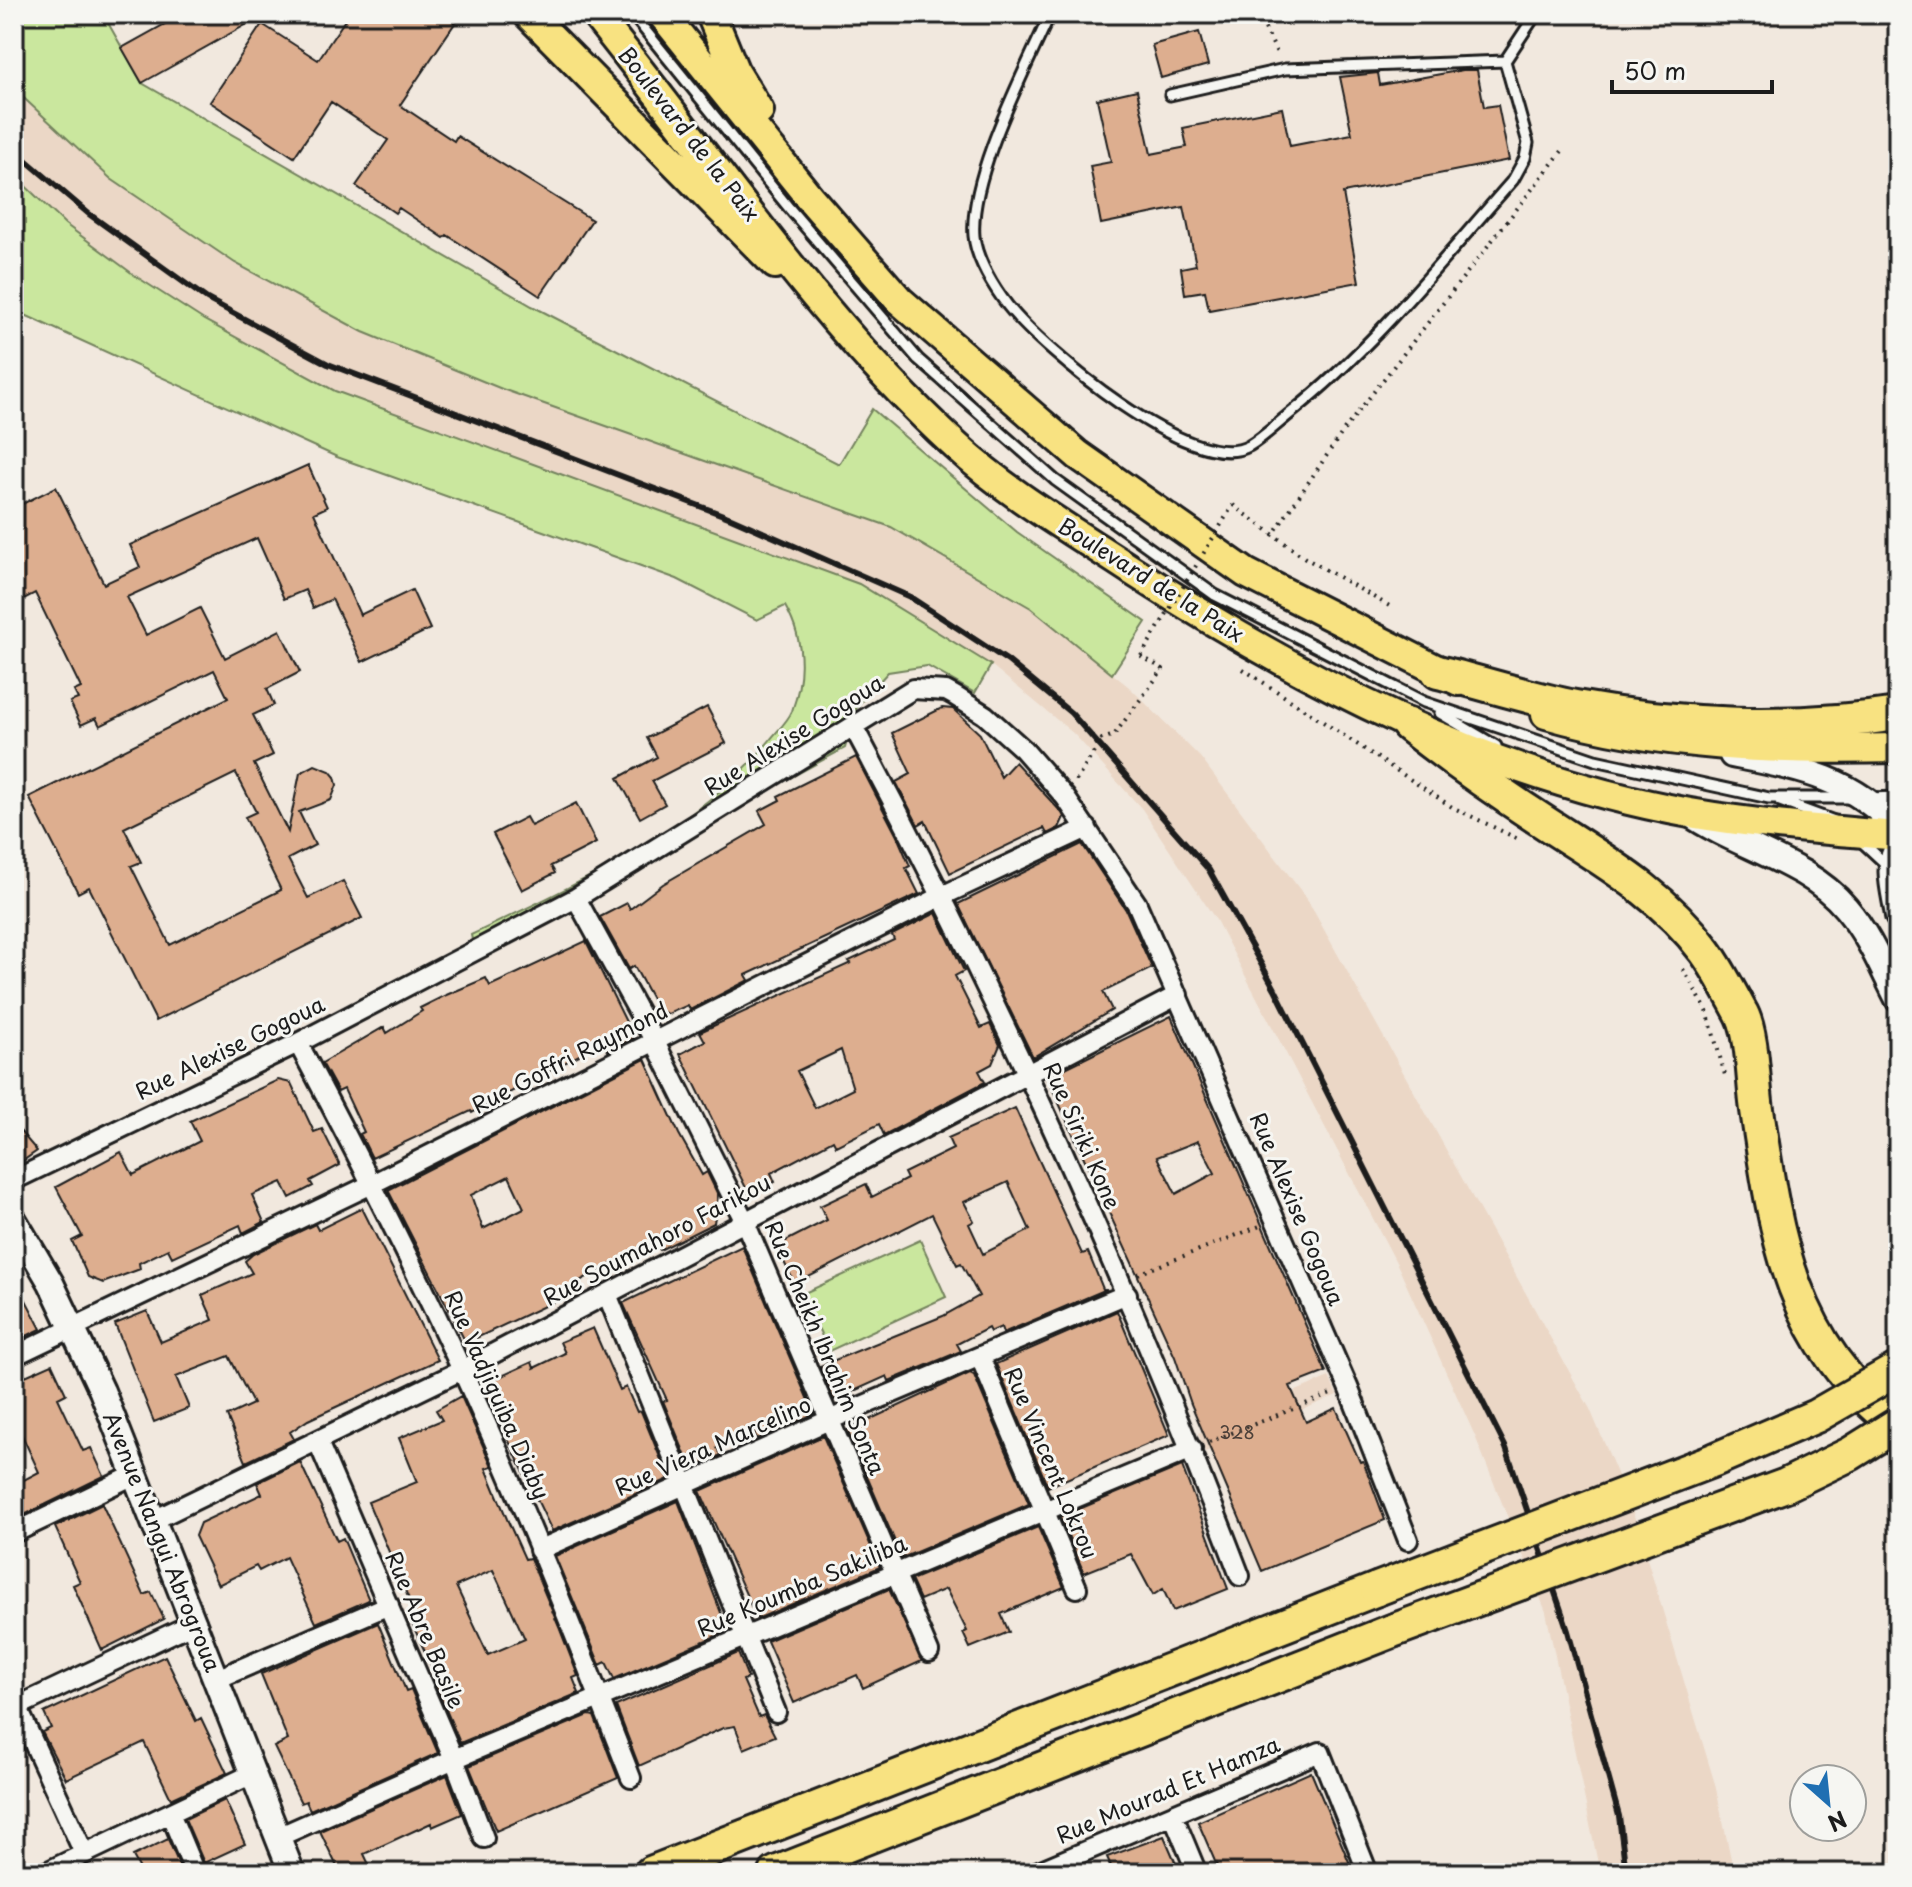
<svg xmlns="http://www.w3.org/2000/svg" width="1912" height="1887" viewBox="0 0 1912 1887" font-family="'Playpen Sans',sans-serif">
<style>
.built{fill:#ebd7c6}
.green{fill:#cae79e;stroke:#73825d;stroke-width:2}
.building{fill:#ddae8f;stroke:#1c1c1c;stroke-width:2;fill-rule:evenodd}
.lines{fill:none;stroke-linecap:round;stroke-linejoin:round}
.lane-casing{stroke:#1c1c1c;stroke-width:15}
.street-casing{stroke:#1c1c1c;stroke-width:24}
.secondary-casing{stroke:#1c1c1c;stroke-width:30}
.primary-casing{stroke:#1c1c1c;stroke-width:34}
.highway-casing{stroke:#1c1c1c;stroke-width:38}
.path{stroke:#1c1c1c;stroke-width:4;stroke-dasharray:2 6;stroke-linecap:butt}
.lane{stroke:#f6f6f2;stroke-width:9}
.street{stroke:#f6f6f2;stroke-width:18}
.secondary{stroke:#f6f6f2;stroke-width:24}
.primary{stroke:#f8e281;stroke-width:28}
.highway{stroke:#f8e281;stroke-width:32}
.rail{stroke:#1c1c1c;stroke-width:6}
.highway-bridge-casing{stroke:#1c1c1c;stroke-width:38;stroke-linecap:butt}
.path-bridge{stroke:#1c1c1c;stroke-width:4;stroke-dasharray:2 6;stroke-linecap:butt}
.highway-bridge{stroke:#f8e281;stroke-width:32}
.labels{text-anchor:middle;stroke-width:6;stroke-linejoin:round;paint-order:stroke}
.number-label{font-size:18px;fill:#4c4039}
.street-label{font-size:22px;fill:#1c1c1c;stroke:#f6f6f2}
</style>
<rect width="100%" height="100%" fill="#f1e8de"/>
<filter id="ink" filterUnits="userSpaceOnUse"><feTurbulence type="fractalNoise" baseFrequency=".0125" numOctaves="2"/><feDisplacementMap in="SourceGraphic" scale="16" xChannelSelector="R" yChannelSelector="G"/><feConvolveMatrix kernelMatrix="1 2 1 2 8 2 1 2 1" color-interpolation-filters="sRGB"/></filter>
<g filter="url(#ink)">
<path class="built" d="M14,89L111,179L235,263L363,332L502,389L891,527L1031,608L1129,687L1200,757L1307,899L1590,1409L1632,1509L1715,1784L1734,1873H1600L1546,1612L1475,1436L1397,1264L1216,920L1142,809L1074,734L991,665L335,391L204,320L137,277L65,224L14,175Z
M1329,1377L1337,1395L1205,1452L1198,1433Z"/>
<path class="green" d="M14,14H103L142,83L532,306L839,464L872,409L1017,532L1146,622L1112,674L1031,608L891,527L502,389L363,332L235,263L111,179L14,89Z
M14,175L65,224L137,277L204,320L335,391L859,584L991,665L975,693L927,666L888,672L857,706L845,748L474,949L471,935C573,886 698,830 770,740C777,731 788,721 792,711C805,675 804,639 785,606L757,620L677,579L337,457L14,310Z
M920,1240L946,1297L829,1351L802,1294Z"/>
<path class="building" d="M183,14H265L142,83L122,48Z
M349,14H441L455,23L400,105L454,141L457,136L592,220L540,296L447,235L444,238L399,208L395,213L356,186L388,140L331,102L294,157L210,102L262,24L318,60Z
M1199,32L1208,65L1161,78L1152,45Z
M1463,70H1477L1484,107L1498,105L1509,160L1343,193L1359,282L1209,310L1205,291L1185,294L1181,268L1196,265L1184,207L1101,224L1090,166L1111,162L1097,99L1137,90L1151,154L1187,147L1183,128L1282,108L1290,146L1352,134L1340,77L1378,73L1380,85Z
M308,465L327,507L314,513L360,615L412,590L430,629L362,662L332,599L313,608L305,590L284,599L257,538L127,597L146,635L200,608L225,658L280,630L300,672L267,689L274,705L253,715L273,755L254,764L288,832L300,773L315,765L330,771L335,777L337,785L331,800L299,812L315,845L288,859L308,898L343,881L362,918L156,1021L89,887L78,893L29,797L228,698L214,670L100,726L96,718L81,725L70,702L78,699L74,691L81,688L35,593L14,604V508L56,487L104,584L140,567L130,545ZM236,773L256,812L245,817L281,890L170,945L131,866L141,862L124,828Z
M707,707L726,743L652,781L665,804L640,818L618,778L657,757L647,738Z
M942,708L953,709L980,734L1001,777L1015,762L1062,813L1064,817L1059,828L1047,834L1044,828L950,873L925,821L918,825L896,782L911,774L892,733Z
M856,757L897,836L910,866L906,868L919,894L746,975L749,980L690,1010L688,1005L668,1014L658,1010L634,966L629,969L600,917L627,903L630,909L663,884L766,824L759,811L780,800L778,796Z
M576,803L596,843L551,866L555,873L522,890L493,834L526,817L531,826Z
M1082,844L1126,910L1152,968L1103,992L1112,1010L1033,1057L958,904Z
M936,913L964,971L955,976L981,1028L990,1024L1000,1045L992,1064L979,1071L985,1082L884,1135L879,1124L836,1146L833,1140L771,1173L775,1182L749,1194L680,1054L705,1041L700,1032L851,963L849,961L894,940L892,935ZM841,1050L853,1089L815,1108L797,1071Z
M586,941L634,1038L608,1051L603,1042L472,1113L471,1111L372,1158L360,1134L364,1132L344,1089L338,1092L322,1063L384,1027L387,1033L422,1011L420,1008L444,996L486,978L490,986Z
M1171,1016L1326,1372L1290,1386L1306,1422L1336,1408L1360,1462L1363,1461L1385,1520L1262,1571L1191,1404L1175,1357L1047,1077ZM1198,1141L1215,1173L1176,1194L1157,1157Z
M645,1059L679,1134L702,1175L707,1172L718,1195L714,1223L660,1250L655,1241L570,1286L574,1292L466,1343L388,1190ZM509,1176L524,1208L483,1229L471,1195Z
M278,1080L291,1083L314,1132L322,1129L340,1165L310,1181L313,1186L290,1198L282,1182L252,1195L264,1222L243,1233L240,1225L172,1257L168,1249L139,1263L140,1269L103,1283L88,1277L72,1241L82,1236L56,1187L121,1152L133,1175L200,1141L190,1121Z
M1015,1108L1082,1254L1088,1252L1103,1289H1107L1003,1333L1001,1327L990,1332L988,1328L957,1344L961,1351L889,1381L887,1376L834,1400L820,1366L943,1316L979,1296L961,1263L957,1265L932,1214L795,1284L776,1246L827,1220L820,1206L866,1184L872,1197L907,1179L904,1173L953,1149L948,1138ZM1008,1182L1030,1230L983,1254L969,1224L974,1221L964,1202Z
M14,1124L37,1151L14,1167Z
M362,1208L438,1360L308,1420L290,1432L294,1439L246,1462L227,1416L253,1404L229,1356L176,1377L189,1408L154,1422L115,1324L147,1311L161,1342L213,1320L202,1295L252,1273L245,1261L253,1254L315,1224L318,1230Z
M742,1246L814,1414L757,1439L753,1430L717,1448L721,1455L691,1469L663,1401L667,1400L623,1303Z
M14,1277L41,1329L14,1342Z
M1117,1311L1169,1435L1048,1487L996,1364Z
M593,1328L620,1390L626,1387L637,1412L641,1411L669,1479L552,1531L482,1385L532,1362L534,1368L565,1353L560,1342Z
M52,1364L66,1394L58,1398L83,1451L91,1448L104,1476L14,1520V1485L39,1472L14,1418V1381Z
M970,1373L974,1375L1029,1504L902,1558L847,1430Z
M461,1396L492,1466L486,1468L507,1519L525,1559L530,1558L559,1627L578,1676L573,1678L579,1693L460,1743L433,1679L437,1678L410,1619L416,1616L368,1502L417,1482L399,1438L442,1420L436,1410ZM493,1570L525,1639L488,1655L456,1586Z
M823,1436L880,1567L757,1619L700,1491Z
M300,1462L337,1541L343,1538L369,1600L316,1623L286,1557L259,1571L256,1566L218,1585L195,1536L200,1523L262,1494L257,1483Z
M1182,1466L1228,1589L1173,1611L1163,1589L1153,1595L1131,1554L1084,1573L1060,1517Z
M678,1501L728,1631L614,1679L606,1662L600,1665L555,1556Z
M102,1504L144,1595L151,1592L164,1619L102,1650L73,1585L80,1582L55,1527Z
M1038,1527L1064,1587L1001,1614L1009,1632L970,1648L963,1633L967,1631L946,1589L920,1600L911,1580Z
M889,1589L922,1661L863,1688L857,1675L794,1703L767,1641Z
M378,1623L406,1691L411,1689L438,1753L310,1810L306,1801L301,1803L274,1747L288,1740L261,1674Z
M738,1653L748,1678L743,1680L759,1717L764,1715L775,1736L744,1749L735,1726L723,1728L639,1766L616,1706Z
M165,1656L196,1721L201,1718L227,1773L171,1799L144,1742L66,1779L42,1732L51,1728L44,1713Z
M589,1715L594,1716L618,1778L496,1831L469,1766Z
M1311,1772L1350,1864L1329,1873H1220L1198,1822Z
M447,1775L462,1814L432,1827L431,1823L364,1854L373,1873H340L320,1831Z
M225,1800L245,1844L204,1863L185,1819Z
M1164,1836L1180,1873H1114L1107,1857Z
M168,1839L180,1867L168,1873H142L133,1856Z"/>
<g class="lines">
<g class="lane-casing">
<path id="lane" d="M632,14L789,208L918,359L1055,480L1215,595L1424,702L1595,760L1769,798H1851
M1050,14C1025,71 969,176 974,236C976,259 994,288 1008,306C1042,349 1193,477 1249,446C1264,437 1278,423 1292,412C1375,346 1442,260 1513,180L1525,158L1528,143L1505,61L1536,14
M1170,95L1285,69L1505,61
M1440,713L1496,746
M1869,798L1898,797
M1780,801L1837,822
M1861,841L1888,866"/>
</g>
<g class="street-casing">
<path id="street" d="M854,728C1001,1002 1129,1286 1240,1576
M576,898L655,1042L744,1220L929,1652
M298,1043C355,1150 410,1258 461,1368C523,1502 577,1640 631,1778
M14,1180L298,1043L576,898L913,689L946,691L955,696L985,715L1023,749L1065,797L1137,904L1348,1387L1408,1540
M607,1294L776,1712
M14,1356L372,1184L944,895L1087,828
M980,1357L1077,1588
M318,1442L454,1759L484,1838
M154,1520L462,1370L1178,995
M14,1533L134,1475
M539,1550L829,1420L1127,1294
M217,1679L389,1605
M14,1700L84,1853
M14,1708L196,1622
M170,1813L195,1873
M1173,1815L1197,1873
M278,1837L454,1759L1192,1449
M44,1873L252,1774
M1034,1873L1320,1752L1368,1873"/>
</g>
<g class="secondary-casing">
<path id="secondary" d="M1732,755C1797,768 1852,777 1898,829
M1688,813C1737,847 1808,862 1846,908C1869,935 1882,968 1898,999
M1898,847C1885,865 1895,894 1898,916
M14,1220L51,1283L102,1391L292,1873"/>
</g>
<g class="primary-casing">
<path id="primary" d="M528,14L775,264
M595,14C713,160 817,319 956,446C1008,494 1074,532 1133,571C1303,681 1489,777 1690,813C1759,825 1829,830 1898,836
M662,14L810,198L899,300L1078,455L1246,573L1459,681
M711,14L734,70L759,111
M1546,714C1662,747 1778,751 1898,748"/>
</g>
<g class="highway-casing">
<path id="highway" d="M1438,672C1483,683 1529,698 1575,707C1679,726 1793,730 1898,714
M1408,725C1451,759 1495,790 1541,820C1602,860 1660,891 1705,951C1719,970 1731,994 1742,1014C1753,1036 1753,1084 1757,1110C1776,1237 1790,1342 1898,1426
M651,1873L1377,1589
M776,1873L1392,1631"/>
</g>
<path class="path" d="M1258,14L1278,55
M1233,505L1305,558L1391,607
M1272,536L1344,430L1562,151
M1243,669L1452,807L1518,839
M1076,781L1102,739L1114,735L1163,669L1141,656
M1683,969L1707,1011L1725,1075
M1138,1274L1260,1226
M1209,1442L1331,1394"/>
<use href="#lane" class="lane"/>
<use href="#street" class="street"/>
<use href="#secondary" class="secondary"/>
<use href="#primary" class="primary"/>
<use href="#highway" class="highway"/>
<path class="rail" d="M14,150L89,214L207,299L328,364L731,518L910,597L1008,661L1071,713L1209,870L1275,989L1506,1448L1568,1631L1619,1816L1626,1873"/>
<g class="highway-bridge-casing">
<path id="highway-bridge" d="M1377,1589L1714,1460L1816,1416L1898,1369
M1392,1631L1786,1485L1850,1454L1898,1424"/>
</g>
<path class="path-bridge" d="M1141,656L1233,505"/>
<use href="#highway-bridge" class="highway-bridge"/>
</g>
</g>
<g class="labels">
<g class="number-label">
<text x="1237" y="1439">328</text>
</g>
<g class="street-label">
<text transform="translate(689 134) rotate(52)" y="8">Boulevard de la Paix</text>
<text transform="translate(1151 580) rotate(32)" y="8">Boulevard de la Paix</text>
<text transform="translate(794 735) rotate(-32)" y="8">Rue Alexise Gogoua</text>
<text transform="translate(230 1048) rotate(-26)" y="8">Rue Alexise Gogoua</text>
<text transform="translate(570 1058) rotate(-27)" y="8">Rue Goffri Raymond</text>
<text transform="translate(1082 1136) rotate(66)" y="8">Rue Siriki Kone</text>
<text transform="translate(1297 1209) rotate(67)" y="8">Rue Alexise Gogoua</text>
<text transform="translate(657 1240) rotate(-28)" y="8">Rue Soumahoro Farikou</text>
<text transform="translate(825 1348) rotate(67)" y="8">Rue Cheikh Ibrahim Sonta</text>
<text transform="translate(497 1395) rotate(66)" y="8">Rue Vadjiguiba Diaby</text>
<text transform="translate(713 1446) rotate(-24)" y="8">Rue Viera Marcelino</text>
<text transform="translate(1051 1463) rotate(67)" y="8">Rue Vincent Lokrou</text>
<text transform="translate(162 1542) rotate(68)" y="8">Avenue Nangui Abrogroua</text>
<text transform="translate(802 1586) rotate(-23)" y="8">Rue Koumba Sakiliba</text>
<text transform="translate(425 1630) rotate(67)" y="8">Rue Abre Basile</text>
<text transform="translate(1168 1790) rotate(-23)" y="8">Rue Mourad Et Hamza</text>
</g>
</g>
<rect width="1912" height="1887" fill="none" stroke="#f6f6f2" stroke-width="48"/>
<rect x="24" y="24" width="1864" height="1839" fill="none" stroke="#1c1c1c" stroke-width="3" filter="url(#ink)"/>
<g transform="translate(1828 1803) rotate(153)"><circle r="38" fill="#f6f6f2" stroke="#9f9f9c" stroke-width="2"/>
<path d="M0-6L14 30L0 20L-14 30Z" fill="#1f6fb2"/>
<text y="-12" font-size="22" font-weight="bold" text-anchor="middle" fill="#1c1c1c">N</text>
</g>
<path d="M1612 80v12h160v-12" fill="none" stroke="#1c1c1c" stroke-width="4"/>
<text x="1624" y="80" font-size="24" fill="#1c1c1c" stroke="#f6f6f2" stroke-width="6" paint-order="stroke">50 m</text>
</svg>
